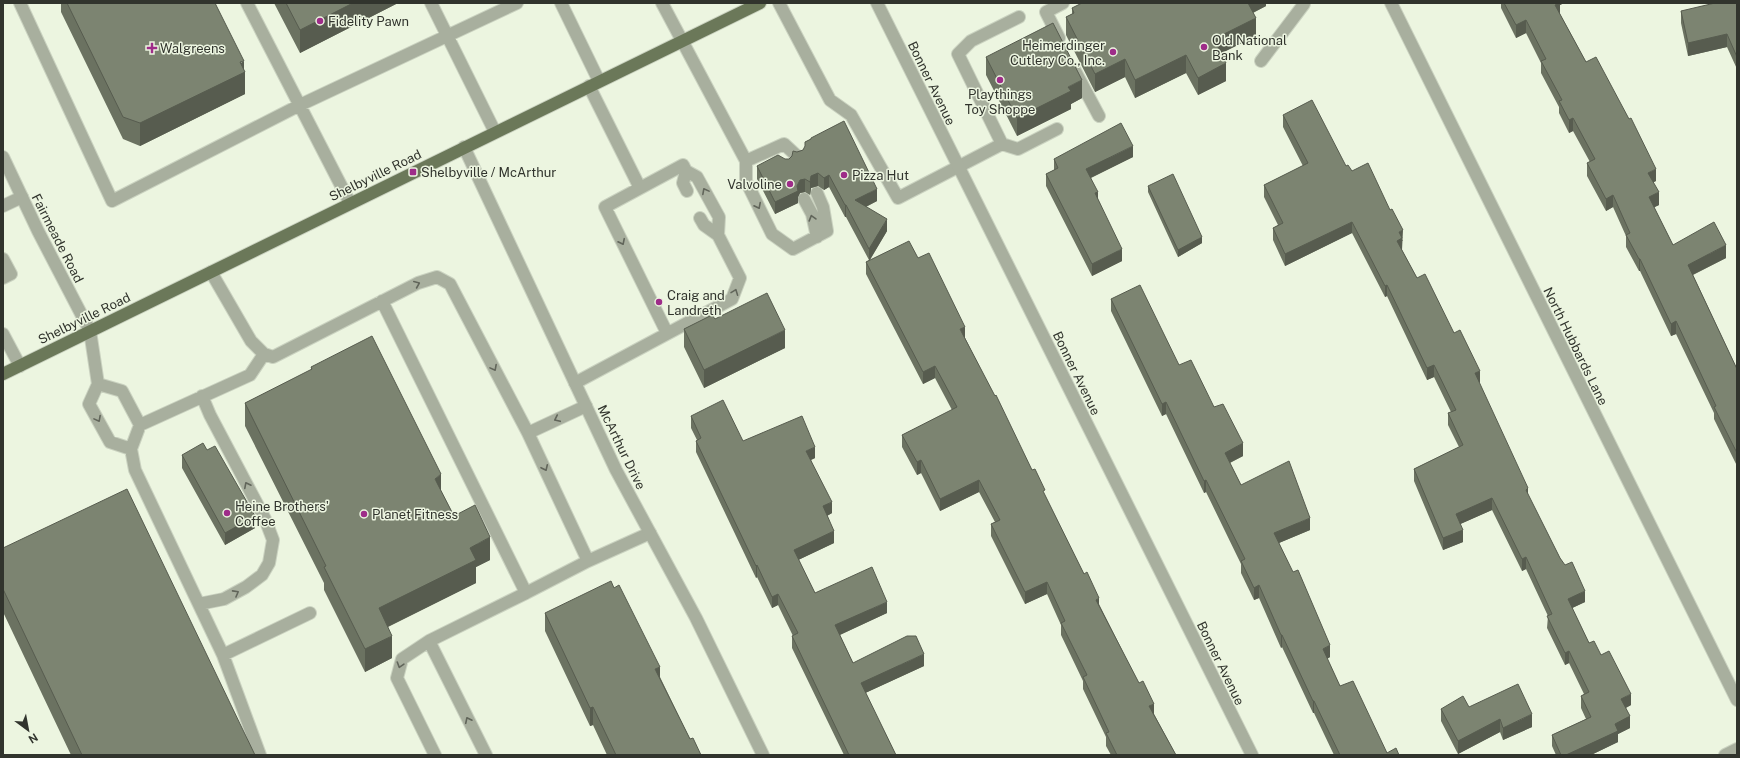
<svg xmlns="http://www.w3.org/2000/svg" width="1740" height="758" viewBox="0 0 1740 758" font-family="'Public Sans',sans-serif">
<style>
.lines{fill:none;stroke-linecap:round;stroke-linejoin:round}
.lane-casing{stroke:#cad2c0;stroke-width:14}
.street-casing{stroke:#cad2c0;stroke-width:14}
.primary-casing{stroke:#cad2c0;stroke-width:14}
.lane{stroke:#a8af9e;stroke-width:12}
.street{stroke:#a8af9e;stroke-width:12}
.primary{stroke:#6b7859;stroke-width:12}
.wall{fill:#6b7261}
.shaded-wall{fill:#575c4f}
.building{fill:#7c8471;stroke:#575c4f}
.oneway{stroke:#61655a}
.poi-dot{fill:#9e2c89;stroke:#ecf5e0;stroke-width:1.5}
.labels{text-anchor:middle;stroke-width:3;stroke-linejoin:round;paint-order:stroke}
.poi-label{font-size:13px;fill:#31342d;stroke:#ecf5e0;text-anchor:start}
.street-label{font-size:13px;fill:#31342d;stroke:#ecf5e0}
</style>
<rect width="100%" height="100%" fill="#ecf5e0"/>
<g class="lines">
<g class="lane-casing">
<path id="lane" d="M20,3L112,201L300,105L517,3
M247,3L350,203
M431,3L495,132
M561,3L599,81
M662,3L746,161
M779,3L830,100L851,115L898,198L1002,144L958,54L971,41L1019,17
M1059,38L1046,12L1063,3
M1261,61L1304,4
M1074,69L1099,116
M589,86L640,188
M1002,144L1018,149L1057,129
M798,157L784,144L746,161V181L772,234L793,249L827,231L823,207L817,193
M686,171L683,183L687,191
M804,199L812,214L817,237
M3,206L22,197
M3,259L11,274L3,278
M211,272L251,341L264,354L273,357L418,283L437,277L450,284L528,433L588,561
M382,301L526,593L588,561L650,533
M90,331L98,384L89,404L110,442L131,449
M667,333L605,207L683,165L686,171L697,177L719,217L718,235
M3,334L20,366
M575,383L732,299L740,278L718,235L704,225L700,218
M98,384L122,391L140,425
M528,433L586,406
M199,604L224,599L246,587L262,575L269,563L273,540L265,519L210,415L202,396
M429,641L486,755
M223,655L310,613
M260,755L223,655L135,470L131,449L140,425L250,375L264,354
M435,755L397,678L402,659L429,641L526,593"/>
</g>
<g class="street-casing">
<path id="street" d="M877,3L1252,755
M1391,3L1737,700
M464,147L616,470L696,618L763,755
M3,157L38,231L90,331
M1725,755L1737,749"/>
</g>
<g class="primary-casing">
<path id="primary" d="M3,374L760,3"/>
</g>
<use href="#lane" class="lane"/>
<use href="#street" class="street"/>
<use href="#primary" class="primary"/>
</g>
<path class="wall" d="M61,3H215L244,69L245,94L140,146L123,139L61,12Z
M274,3H398L300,53Z
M1266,3V6L1253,13L1256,36L1221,53L1226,81L1198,95L1186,73L1135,98L1125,77L1095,92L1066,35V17L1072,14V8Z
M1501,3H1564L1560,5V14L1586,62L1656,181L1653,182L1659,205L1654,207L1673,245L1726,258L1693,275L1737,369V466L1714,419V413L1676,334L1671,336L1640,271H1639L1626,247V236L1613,207L1606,211L1587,176V163L1590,162L1573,131L1569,133L1559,113V107L1541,73V63L1526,33L1516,38L1501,8Z
M1737,3V69L1727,47L1688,56L1681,23V11Z
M986,57L1082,98L1071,104V109L1017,136L986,75Z
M1283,115L1346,166L1352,171L1403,241H1402V250L1417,278L1454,333L1480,382L1479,383L1528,495L1560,558L1585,602L1572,608L1589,643L1601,655L1631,705L1626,708L1630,728L1618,734V742L1591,755H1556L1552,746V735L1586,719L1581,708V696L1584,694L1569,663L1565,665L1547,628L1548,616L1526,569L1522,571L1492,510L1460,524L1463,542L1443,550L1414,481V469L1459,447L1448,425V413L1451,412L1434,377L1427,380L1387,296L1385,297L1352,233L1285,266L1273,240V228L1278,225L1264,197V185L1303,166L1283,127Z
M811,138L877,201L866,207L887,231L870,260L918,258L965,338L1045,496L1154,714L1176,755H1111L1106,746V737L1083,689V681L1061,635V625L1047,594L1025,604L991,536V524L995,522L979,492L940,511L921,473L917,475L902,447V435L952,410L935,378L923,384L866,274V262L869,260L846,217H845L829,187L824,190L818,186L811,188L810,195L805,192L800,193L798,197V203L775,214L757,179V166L789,159L797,152L803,150L805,147V142L811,139Z
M1133,157L1091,178L1098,200L1122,261L1092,276L1046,186V174L1054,170V159Z
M1148,186L1202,243L1178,257L1148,192Z
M1111,299L1179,365L1214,407L1243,456L1230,463L1241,485L1310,530L1279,543L1330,657L1327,659L1340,686L1387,753L1399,755H1334L1314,713H1313L1282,647L1281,648L1259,598L1254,600L1241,573V564L1206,492L1204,493L1166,414L1162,416L1111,311Z
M715,319L785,348L704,388L684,347V329Z
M311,367L441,491L454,516L490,560L476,567V583L388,627L392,658L365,672L324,590V583L245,426V403L311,370Z
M691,416L743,441L815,458L811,460L832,513L827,516L834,543L798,560L815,593L887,613L840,635L853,663L924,666L865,693L896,755H844L792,648V636H793L778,605L772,608L757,577L756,578L696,452V441L697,440L691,428Z
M207,450L255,528L225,545L182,468V455Z
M3,548L255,755H71L3,612Z
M545,613L660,677L690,739L701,755H607L593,725L590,726L545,631Z
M1469,707L1532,727L1503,740L1500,732L1458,754L1441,721V709Z"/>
<path class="shaded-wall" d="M353,3H398L300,53V30Z
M1246,3H1266V6L1246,16Z
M1556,3H1564L1560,5V15L1555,18Z
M1256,18V36L1214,57V39Z
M1526,20V33L1516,38V25Z
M1727,34V47L1688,56V43Z
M1186,55V73L1135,98V80Z
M1125,59V77L1095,92V74Z
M244,61V72H245V94L140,146V123Z
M1226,63V81L1198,95V78Z
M1082,80V98L1071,104V109L1017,136V118L1068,87Z
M1573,118V131L1569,133V120Z
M1133,146V157L1086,180V169Z
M1656,169V181L1648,185V173Z
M818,173V186L811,188L810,195V182L811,176Z
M829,175V187L824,190V178Z
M805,179V192L800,193L798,197V203L775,214V202L797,186L800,180Z
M877,189V201L855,212V200Z
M1098,192V203L1095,193Z
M1659,192V205L1649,210V197Z
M1613,195V207L1606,211V199Z
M845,205H846V217H845Z
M887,219V231L869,261V249Z
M1352,222V233L1285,266V254Z
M1403,230L1402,250L1397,253V241L1399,232Z
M1202,237V243L1178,257V250Z
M1726,245V258L1688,277V265Z
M1122,249V261L1092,276V264Z
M1639,259H1640V271H1639Z
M1387,285V296L1385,297V286Z
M1676,321V334L1671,336V324Z
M965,327V339L960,329Z
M785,330V348L704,388V370Z
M1434,365V377L1427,380V368Z
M935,366V378L923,384V372Z
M1480,371V382L1475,385V373Z
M1166,402V414L1162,416V404Z
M1243,443V456L1225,465V453Z
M815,447V458L806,462V451Z
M921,460V473L917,475V462Z
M441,474V497L435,479Z
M979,480V492L940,511V499Z
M1206,480V492L1204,493V481Z
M1528,488V500L1526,490Z
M1492,498V510L1456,526V514Z
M832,502V513L823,518V506Z
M255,516V528L225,545V533Z
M1310,518V530L1274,545V533Z
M1463,530V542L1443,550V538Z
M834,531V543L794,562V550Z
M490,537V560L476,567V583L379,631V608L470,548Z
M1526,557V569L1522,571V559Z
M757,565V577L756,578V566Z
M1047,582V594L1025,604V592Z
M1259,585V598L1254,600V588Z
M1585,591V602L1568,610V599Z
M778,594V605L772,608V597Z
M1099,598V611L1096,600Z
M887,602V613L835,637V625Z
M1281,635H1282V647L1281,648Z
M392,636V658L365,672V649Z
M1330,645V657L1323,661V649Z
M1569,651V663L1565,665V653Z
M924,654V666L861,695V683Z
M660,667V685L655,669Z
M1631,694V705L1621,710V699Z
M1313,701H1314V713H1313Z
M1154,704V716L1149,706Z
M593,707V725L590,726V708Z
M1532,714V727L1503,740V728Z
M1630,716V728L1618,734V742L1591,755H1566L1615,724Z
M1500,719V732L1458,754V741Z"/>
<path class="building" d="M67,3H215L244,61L240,62L245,72L140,123L123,117Z
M286,3H353L300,30Z
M1082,3H1248L1256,18L1214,39L1226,63L1198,78L1186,55L1135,80L1125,59L1095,74L1066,17L1074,13L1072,8Z
M1504,3H1560L1555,5L1586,62L1596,57L1629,119L1631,118L1656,169L1648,173L1659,192L1649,197L1673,245L1714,222L1726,245L1688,265L1737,369V453L1714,407L1716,406L1676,321L1671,324L1640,259H1639L1626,235L1630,233L1613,195L1606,199L1587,163L1595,159L1573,118L1569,120L1559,101L1562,100L1541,61L1546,59L1526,20L1516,25Z
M1715,3H1737V57L1727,34L1688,43L1681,11Z
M1053,23L1082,80L1068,87L1071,91L1017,118L986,57Z
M1312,100L1346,166L1348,165L1352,171L1368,163L1390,210L1392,209L1403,230L1399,232L1402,238L1397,241L1417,278L1425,274L1454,333L1460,330L1480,371L1475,373L1528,488L1526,490L1560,558L1565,565L1572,562L1585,591L1568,599L1589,643L1594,641L1601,655L1609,651L1631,694L1621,699L1630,716L1615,724L1618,731L1566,755H1561L1552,735L1591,717L1581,696L1589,692L1569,651L1565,653L1547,616L1552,614L1526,557L1522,559L1492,498L1456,514L1463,530L1443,538L1414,469L1463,445L1448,413L1456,410L1434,365L1427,368L1387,285L1385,286L1352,222L1285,254L1273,228L1283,223L1264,185L1308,163L1283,115Z
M844,121L877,189L855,200L887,219L869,249L846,205H845L829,175L824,178L818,173L811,176L810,182L805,179L800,180L797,186L798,191L775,202L757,166L778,155L785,159H789L792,156L793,151L797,152L803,150L805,146V142L811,139V138Z
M1121,123L1133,146L1086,169L1098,192L1095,193L1122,249L1092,264L1046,174L1058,168L1054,159Z
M1173,174L1202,237L1178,250L1148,186Z
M909,241L918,258L929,253L965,327L960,329L995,396L996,395L1032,470L1035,469L1045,490L1043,491L1084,574L1087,572L1099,598L1096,600L1139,683L1143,681L1154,704L1149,706L1176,755H1117L1106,733L1109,732L1083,677L1087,675L1061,623L1065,621L1047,582L1025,592L991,524L1000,520L979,480L940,499L921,460L917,462L902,435L957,407L935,366L923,372L866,262Z
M1140,285L1179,365L1191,360L1214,407L1223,404L1243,443L1225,453L1241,485L1289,461L1310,518L1274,533L1293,572L1298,570L1330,645L1323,649L1340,686L1353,681L1387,753L1396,748L1399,755H1340L1314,701H1313L1282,635H1281L1259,585L1254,588L1241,561L1245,559L1206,480L1204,481L1166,402L1162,404L1111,299Z
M767,293L785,330L704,370L684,329L712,315L715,319Z
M372,336L441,474L435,479L454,516L475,505L490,537L470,548L476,560L379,608L392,636L365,649L324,567L326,566L245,403L312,369L311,367Z
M723,400L743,441L802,416L815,447L806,451L832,502L823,506L834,531L794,550L815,593L872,567L887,602L835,625L853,663L907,636H916L924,654L861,683L896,755H849L792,636L798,633L778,594L772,597L757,565L756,566L696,441L701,438L691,416Z
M203,443L207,450L215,446L255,516L225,533L182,455Z
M127,489L255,755H82L3,589V548Z
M611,581L614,588L619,585L660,667L655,669L690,739L693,738L701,755H616L593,707L590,708L545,613Z
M1518,684L1532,714L1503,728L1500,719L1458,741L1441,709L1463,696L1469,707Z"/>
<defs><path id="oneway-chevron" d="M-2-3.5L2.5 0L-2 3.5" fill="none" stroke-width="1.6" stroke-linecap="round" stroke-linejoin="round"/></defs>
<g class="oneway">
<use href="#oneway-chevron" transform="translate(705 191) rotate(-118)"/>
<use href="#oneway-chevron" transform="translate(758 206) rotate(63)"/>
<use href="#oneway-chevron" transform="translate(812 218) rotate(-106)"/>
<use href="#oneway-chevron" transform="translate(622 242) rotate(64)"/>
<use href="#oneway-chevron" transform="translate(417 284) rotate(-23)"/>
<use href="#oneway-chevron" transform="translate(735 292) rotate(-69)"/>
<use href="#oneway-chevron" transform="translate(494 368) rotate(62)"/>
<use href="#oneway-chevron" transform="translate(98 419) rotate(62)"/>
<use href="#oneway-chevron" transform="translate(557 419) rotate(155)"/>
<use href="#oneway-chevron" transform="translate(545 468) rotate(65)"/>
<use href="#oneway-chevron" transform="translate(247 485) rotate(-117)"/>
<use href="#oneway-chevron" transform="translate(236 593) rotate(-29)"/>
<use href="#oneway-chevron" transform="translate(400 665) rotate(107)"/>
<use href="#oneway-chevron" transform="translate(468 720) rotate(-116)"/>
</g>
<g class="poi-dot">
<circle cx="320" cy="21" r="4"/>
<circle cx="1204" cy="47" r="4"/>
<path d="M150 42h4v4h4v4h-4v4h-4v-4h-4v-4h4z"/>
<circle cx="1113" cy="52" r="4"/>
<circle cx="1000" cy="80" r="4"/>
<rect x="409" y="168" width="8" height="8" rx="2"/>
<circle cx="844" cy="175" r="4"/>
<circle cx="790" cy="184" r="4"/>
<circle cx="659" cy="302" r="4"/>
<circle cx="227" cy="513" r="4"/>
<circle cx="364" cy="514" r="4"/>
</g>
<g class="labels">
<g class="poi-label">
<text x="328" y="26">Fidelity Pawn</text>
<text x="1212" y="45">Old National<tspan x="1212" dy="15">Bank</tspan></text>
<text x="1105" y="50" text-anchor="end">Heimerdinger<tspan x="1105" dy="15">Cutlery Co., Inc.</tspan></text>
<text x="160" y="53">Walgreens</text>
<text x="1000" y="99" text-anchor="middle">Playthings<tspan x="1000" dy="15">Toy Shoppe</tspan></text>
<text x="421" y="177">Shelbyville / McArthur</text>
<text x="852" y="180">Pizza Hut</text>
<text x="782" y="189" text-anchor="end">Valvoline</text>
<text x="667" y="300">Craig and<tspan x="667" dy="15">Landreth</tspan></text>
<text x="235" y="511">Heine Brothers'<tspan x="235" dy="15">Coffee</tspan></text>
<text x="372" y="519">Planet Fitness</text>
</g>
<g class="street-label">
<text transform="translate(932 83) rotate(64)" y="5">Bonner Avenue</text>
<text transform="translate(375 175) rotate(-26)" y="5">Shelbyville Road</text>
<text transform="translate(58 238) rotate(63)" y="5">Fairmeade Road</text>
<text transform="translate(84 318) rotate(-26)" y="5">Shelbyville Road</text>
<text transform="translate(1576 346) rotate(64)" y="5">North Hubbards Lane</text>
<text transform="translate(1077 373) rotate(64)" y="5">Bonner Avenue</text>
<text transform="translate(622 447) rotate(64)" y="5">McArthur Drive</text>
<text transform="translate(1221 663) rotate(64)" y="5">Bonner Avenue</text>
</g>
</g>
<rect width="1740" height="758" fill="none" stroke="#31342d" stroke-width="8"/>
<g transform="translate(28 730) rotate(148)" stroke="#ecf5e0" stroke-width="3" paint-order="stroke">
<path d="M0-3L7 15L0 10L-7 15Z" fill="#31342d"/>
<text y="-6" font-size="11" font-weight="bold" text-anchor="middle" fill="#31342d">N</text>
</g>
</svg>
